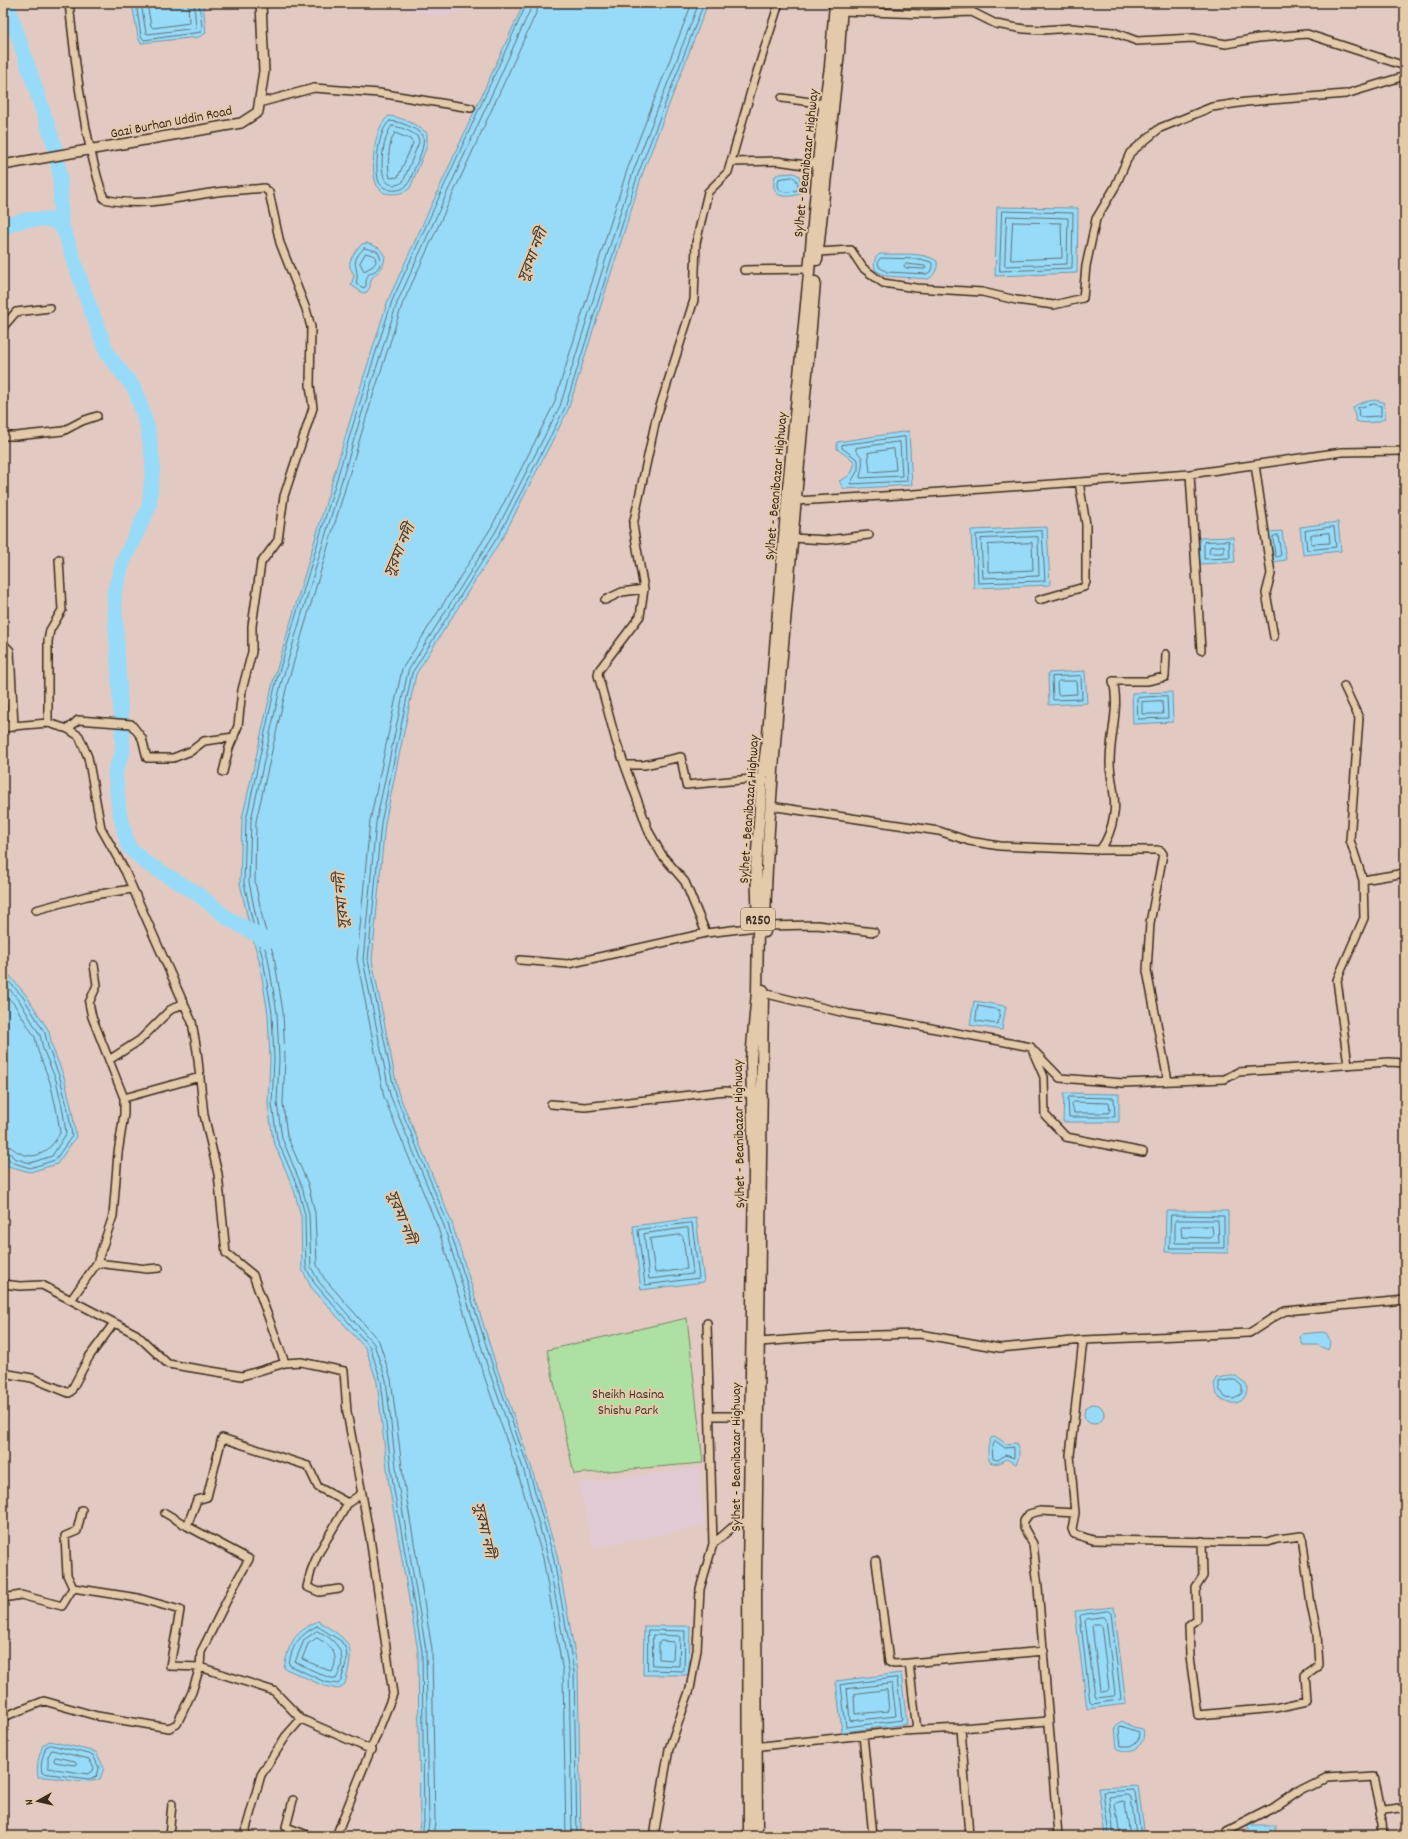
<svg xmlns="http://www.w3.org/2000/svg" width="1408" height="1839" viewBox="0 0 1408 1839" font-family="Dekko,'Noto Sans Bengali',sans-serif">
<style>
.built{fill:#e1cad4}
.green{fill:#ade0a2;stroke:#748560}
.water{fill:#97dbf9;stroke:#7294a1}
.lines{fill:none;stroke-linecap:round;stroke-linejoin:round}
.shore{stroke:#607176;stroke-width:1}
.river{stroke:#97dbf9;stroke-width:15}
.street-casing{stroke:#3b2a1e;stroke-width:10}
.secondary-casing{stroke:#3b2a1e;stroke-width:12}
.primary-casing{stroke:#3b2a1e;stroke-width:13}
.street{stroke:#e3caab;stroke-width:7}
.secondary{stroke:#e3caab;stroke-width:9}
.primary{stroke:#e3caab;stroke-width:10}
.labels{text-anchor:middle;stroke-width:4;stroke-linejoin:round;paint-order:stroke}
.shield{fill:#e3caab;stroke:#6d5a48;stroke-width:1}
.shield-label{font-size:13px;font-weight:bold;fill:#3b2a1e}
.street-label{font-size:14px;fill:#3b2a1e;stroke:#e3caab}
.park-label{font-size:14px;fill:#463c2b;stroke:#e3caab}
.water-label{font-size:15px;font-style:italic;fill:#443c34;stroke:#e3caab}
</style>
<rect width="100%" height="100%" fill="#e2cac3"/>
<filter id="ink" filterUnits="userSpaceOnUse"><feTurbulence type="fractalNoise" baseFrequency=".025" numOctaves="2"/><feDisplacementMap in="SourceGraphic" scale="8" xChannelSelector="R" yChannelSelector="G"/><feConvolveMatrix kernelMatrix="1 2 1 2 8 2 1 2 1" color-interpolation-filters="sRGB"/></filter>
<g filter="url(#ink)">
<path class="built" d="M388,3H468L465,10L446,16L426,14Z
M699,1468L704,1526L593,1548L579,1483Z"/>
<path class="green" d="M687,1318L703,1463L574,1474L547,1350Z"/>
<path class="water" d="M132,3H203L206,33L199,37L141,43L138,37Z
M524,3H708L642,175L568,410L504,535L416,674L385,823L372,960L398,1092L452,1223L495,1362L531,1466L557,1555L578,1671L581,1836H418L420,1823L418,1651L389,1485L377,1382L366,1349L311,1287L302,1269L301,1216L294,1190L273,1140L268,1104L270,1059L268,1014L259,960L250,929L240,883L242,819L273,682L352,414L388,300Z
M389,116C404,118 415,124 427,133V146L410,188C402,195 394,194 384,193C381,190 377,187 376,183C370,167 374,126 389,116Z
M794,173L799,176L803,189L800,194C784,199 769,197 775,176L779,174Z
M997,207L1078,208L1077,273L995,276Z
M367,243L379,248L385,256C383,278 370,270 370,287L367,292L363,293L351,285L354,276C353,272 351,270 350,267C348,259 357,249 362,244Z
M880,254C897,255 922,251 937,261C938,269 935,273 929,279L886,276L875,270C874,263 873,258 880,254Z
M1374,400L1384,402L1385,418C1379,423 1364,424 1356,421L1353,408C1358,402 1366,402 1374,400Z
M909,431L912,485L844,489L839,481C849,477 855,472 854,461L837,449V442Z
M1338,522L1341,551L1303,555L1300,527Z
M1047,527L1050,585L974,588L971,530Z
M1282,531L1286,560L1272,562L1268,532Z
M1233,537L1235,562L1200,564L1199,538Z
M1085,671L1087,703L1049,705L1048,673Z
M1172,692L1173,722L1133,724L1132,693Z
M3,968L26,995L49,1031L52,1046L64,1077L72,1110L76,1137L57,1164L30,1172L8,1166L3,1157Z
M974,1001L1006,1006L1002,1030L970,1025Z
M1064,1093L1119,1094V1122H1063Z
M1166,1211H1228V1253L1165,1252Z
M696,1218L704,1282L641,1290L633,1226Z
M1322,1332L1326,1333C1330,1339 1331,1343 1328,1350L1318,1345H1303L1300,1337L1302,1334Z
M1229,1376H1236L1247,1385C1247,1387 1247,1392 1246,1394C1239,1413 1207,1400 1216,1378Z
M1084 1414a10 10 0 1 1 20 0a10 10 0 1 1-20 0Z
M992,1437L998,1438L1006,1444L1016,1443C1020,1449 1020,1457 1016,1464L1006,1459C1000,1463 997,1465 990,1462C987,1455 987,1443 992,1437Z
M1114,1607L1126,1704L1087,1709L1075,1611Z
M318,1621C353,1643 355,1644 345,1684L338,1689L324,1686L284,1668C289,1642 295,1632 318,1621Z
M644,1626H690L689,1675H643Z
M901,1673L907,1724L842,1732L836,1681Z
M1122,1721L1133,1727L1143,1729C1147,1745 1132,1755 1117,1749L1115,1728L1119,1723Z
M50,1741L96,1752L104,1768L100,1779C80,1786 59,1776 38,1777C36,1766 39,1755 43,1745Z
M1138,1786L1145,1836H1105L1098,1788Z
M1248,1825H1276V1836H1248Z"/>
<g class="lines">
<path class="shore" d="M136,3L141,36L144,40L201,32L202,26L199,3
M141,3L146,33L148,34L196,28L194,3
M147,3L151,26L153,28L189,23L188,3
M390,121C402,122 413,127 423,135C425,147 419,158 414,170C412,175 410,182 406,186C399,193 383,191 379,182C374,169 378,129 390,121Z
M392,126C401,127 411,131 418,137L419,142L403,182C400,184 397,185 394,185C374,185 383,135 392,126Z
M395,133L410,139L413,143L398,177L390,178C387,168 388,141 395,133Z
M793,177C797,179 800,186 797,190C787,194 774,193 779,179Z
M1002,211L1073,213L1072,268L1000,271Z
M1007,216L1068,218L1067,264L1005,266Z
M1013,222L1061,223L1062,258L1011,260Z
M364,248L377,251C382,257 382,266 375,271C373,272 371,272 369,274C366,277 366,282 366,286L364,288L356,284C361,266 347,265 364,248Z
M366,253L375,256L376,262L373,266L364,271L360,263Z
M881,258L920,259L931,262L933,266L932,270L927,274L887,272L879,267L878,262Z
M906,264L925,266L926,268L924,269L906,268L904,266Z
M1374,404L1381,406V416L1359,417L1358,408Z
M905,437L907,481L850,484L858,470V460L842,448V445Z
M900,442L902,476L860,478C861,467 867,459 856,451V448Z
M894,449L896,470L870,472L868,453Z
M1334,527L1336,547L1307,550L1305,531Z
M1042,531L1045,581L978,583L976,535Z
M1329,533L1330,543L1311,544V535Z
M1278,535L1281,555L1277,557L1275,556L1273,537Z
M1038,537L1039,576L983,578L981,539Z
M1229,541L1230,558L1204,559V542Z
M1032,543L1033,570L988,572V545Z
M1224,546V553H1209L1210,547Z
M1081,676L1082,699L1053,700L1052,677Z
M1059,681H1076L1077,694L1058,695L1057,683Z
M1167,696L1168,718L1138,719L1137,698Z
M1162,701L1163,714H1142V702Z
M3,975L23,997L45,1033L48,1047L60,1078L68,1110L72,1136L55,1160L30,1168L11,1162L7,1157L3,1156
M3,982L19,1000L40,1035L43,1049L56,1080L63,1111L66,1134L52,1156L30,1163L14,1158L10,1153L3,1151
M3,992L14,1004L35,1037L38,1051L50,1082L57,1112L60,1133C52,1148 38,1162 20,1153C13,1150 11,1145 3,1145
M978,1006L1000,1010L998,1024L976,1021Z
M1069,1097L1114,1098L1115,1117H1069L1068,1099Z
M1074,1102L1109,1103L1110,1111L1108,1113H1074L1072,1104Z
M1171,1215L1224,1216V1248H1170Z
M1176,1220H1218L1219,1243H1175V1222Z
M692,1223L699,1278L645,1285L638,1230Z
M1182,1226H1212L1213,1236L1211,1238L1182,1237L1181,1228Z
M688,1228L693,1274L649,1279L644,1234Z
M681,1235L683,1237L687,1269L655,1273L650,1239Z
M1229,1380H1235L1242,1386V1393L1234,1399L1226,1398L1219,1389V1382Z
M994,1442H997L1005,1448L1014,1447V1458L1005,1455L998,1460L993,1459L992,1446Z
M1108,1611L1111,1613L1121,1699L1119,1700L1092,1704L1090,1702L1080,1616L1081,1615Z
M1104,1617L1106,1619L1115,1694L1114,1696L1096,1698L1095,1696L1085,1621L1087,1619Z
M1094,1624H1099L1101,1625L1109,1689L1107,1691L1102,1692L1100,1690L1092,1626Z
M317,1626L341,1641L346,1649L347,1659L341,1681L338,1684L325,1682L289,1665C291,1646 300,1634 317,1626Z
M648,1630L685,1631L684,1671L648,1670Z
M317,1631C339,1640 349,1657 336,1679L327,1677L295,1662L304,1640Z
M653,1635L680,1636L679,1666L653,1665Z
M317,1638C332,1646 340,1655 332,1672L302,1659L308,1644Z
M661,1641L674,1642L673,1660L659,1659V1643Z
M897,1678L902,1720L846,1727L841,1685Z
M892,1684L896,1716L850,1721L847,1689Z
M887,1690L889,1711L855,1714L854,1694Z
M1121,1726L1139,1732L1138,1741L1130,1746H1121L1119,1730Z
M51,1745L93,1755L99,1768L97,1776L89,1779L42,1773C40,1764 43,1755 46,1747Z
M52,1750L89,1759L94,1768L93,1771L88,1774L48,1768V1757Z
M56,1757L75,1761L77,1764L74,1765L55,1762L54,1760Z
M422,1836L424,1822L422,1651L393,1484L381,1381L370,1347L315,1284L306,1268L305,1215L298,1188L277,1139L272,1104L274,1059L272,1013L263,959L254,928L244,883L246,820L276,682L356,415L392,301L527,3
M427,1836L429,1822L426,1650L398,1484L386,1380L374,1344L319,1282L311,1267L309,1214L302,1187L282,1138L277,1103L279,1059L277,1013L268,958L258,927L249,882L251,820L281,684L361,416L397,303L531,8L532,3
M433,1836L435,1822L432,1649L404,1483L391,1379L379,1341L324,1278L317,1265L315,1213L308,1184L287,1136L283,1103L285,1059L283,1012L274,956L264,925L255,882L256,821L287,685L366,418L402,305L537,11L538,3
M566,1836L563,1672L543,1558L517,1470L481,1367L438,1228L384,1097L357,959L370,821L402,669L491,528L554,404L627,170L692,3
M572,1836L569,1671L548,1557L523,1468L487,1365L444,1226L390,1095L363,960L376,822L408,671L496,531L560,406L633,172L699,3
M577,1836L574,1671L553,1555L528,1467L492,1364L448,1224L395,1094L368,960L381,823L412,673L500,533L565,408L638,174L704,3
M1109,1836L1103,1792L1133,1790L1135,1792L1141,1836
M1114,1836L1109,1797L1128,1795L1131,1797L1136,1836
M1120,1836L1115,1803L1123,1801L1125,1803L1130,1836"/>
<path class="river" d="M7,3L54,144L60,175L61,225
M3,229L13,223L26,220L49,219L61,225L66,236L84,291L108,355L135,389L148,429L153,464L149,507L123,562L114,594L123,751L115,772L119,810L128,846L146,863L195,892L229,919L268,941"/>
<g class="street-casing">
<path id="street" d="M69,3C76,69 83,135 104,199C141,208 180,197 217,192C233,190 248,190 264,188L269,192L280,243L306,309L311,327L310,385L313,408L284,496L278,540L261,563L252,626V652L242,690L238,726L229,748L223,772
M841,11L925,14L972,12L996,24L1024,29L1043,30L1071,28L1093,30L1113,32L1137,41L1193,38L1226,44L1258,38L1307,34L1405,66
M782,98L825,104
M259,103L314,88L379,93L471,108
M731,162L777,161L805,165L819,161
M818,252L851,250L863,268L883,283L916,288L982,292L1016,300L1054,305L1083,298L1086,266L1096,219L1115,187L1130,153L1160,128L1212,107L1246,102L1346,94L1405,76
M744,270L810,269
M3,327L16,312L50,308
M3,436H16L63,431L82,421L97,416
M1255,465L1271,574L1266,593L1274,637
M1190,474L1201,650
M795,501L900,495L1190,474L1342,452L1405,451
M792,538L827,540L869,535
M605,600L622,592L644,589
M1039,600L1084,587L1086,582V524L1079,482
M1344,686L1359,718L1350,840L1363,880L1364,918L1337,980L1348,1065
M48,723V641L50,630L62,610L59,559
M13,726L48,723L68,729L79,736L88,757L101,828L125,871L192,1022L197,1051L204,1115L218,1174L226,1253L253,1275L285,1363L301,1362L344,1371L347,1412L370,1538L393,1694L336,1836
M68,729L78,720L131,724L142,738L147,758H173L191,751L204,741L234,737
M625,765H644L681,757L686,785L762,778L765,781
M770,806L939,831L969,841L1000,846L1100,850H1157L1161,851L1163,854L1150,923L1147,971L1168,1081
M1100,850C1108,840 1112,827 1114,814C1117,797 1110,779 1110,762C1110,735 1120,707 1113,681H1147L1165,677L1166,654
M1363,880L1405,873
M36,910L87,896L132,889
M706,933L685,882L662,855L649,832L616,741L598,675L599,670L640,616L644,589L633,525L656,419L694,300L696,243L708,192L728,172L751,91L779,3
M520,960L568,964L706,933L765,926L817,925L874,932
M763,993L849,1014L894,1021L1031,1047L1044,1077L1045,1115L1066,1137L1143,1152
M1035,1052L1060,1078L1123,1083L1225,1079L1238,1072L1389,1062L1405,1063
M109,1060L140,1040L170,1010L184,1003
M124,1098L200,1077
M551,1104L585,1107L725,1091L752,1094
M97,1263L147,1269L159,1268
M3,1284L20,1286L42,1285L136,1334L168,1364L242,1376L285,1363
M71,1300L97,1263L113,1216L118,1153L124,1114V1098L92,1017L89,1003L97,985L94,965
M707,1323L713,1544
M1083,1340L1070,1455L1075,1513L1072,1529L1074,1534L1093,1540L1228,1542H1268L1277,1539L1302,1536L1311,1605L1317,1634L1319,1665L1305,1675L1307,1701L1276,1708L1198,1715L1190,1657L1189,1625L1197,1619L1196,1587L1203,1576L1202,1541
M760,1342L837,1336L920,1334L1000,1348L1083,1340L1249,1333C1262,1326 1272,1317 1285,1311L1405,1300
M3,1373L32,1378L69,1393L71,1391L89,1357L114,1323
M710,1416H750
M187,1526L197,1500L207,1497L222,1438L308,1466L318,1487L348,1503
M876,1561L889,1662L894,1664L909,1663
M73,1588L67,1575L65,1536L77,1531L82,1510
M339,1589L319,1592L307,1587L311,1571L318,1554L348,1503L361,1494
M3,1598L21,1595L62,1606L73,1588L138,1598L180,1610L170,1666L200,1667L274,1691L301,1719L372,1750
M3,1717L44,1701L97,1716L169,1728L177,1724L192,1692L200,1667L201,1652L234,1586L249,1559L187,1526L165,1513
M961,1728L969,1836
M917,1730L909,1663L1044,1651
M863,1735L873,1836
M752,1747L902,1731L961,1728L1048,1721
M293,1800L286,1827L310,1836
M169,1836L172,1804
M244,1836L261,1775L286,1736L301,1719
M654,1836L669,1749L690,1689L697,1650L700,1589L713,1544L736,1524L753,1519
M1058,1836L1038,1587L1033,1544L1024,1528V1521L1029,1514L1040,1511L1075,1513
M1228,1836V1831L1273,1808L1301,1789L1325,1777L1374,1774L1381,1812
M1384,1836L1383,1824L1380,1815L1384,1810L1405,1807"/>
</g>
<g class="secondary-casing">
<path id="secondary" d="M3,165L241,123L258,112L264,71L261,3
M3,645L9,651L13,726L3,727"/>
</g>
<g class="primary-casing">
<path id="primary" d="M817,260L839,52L842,3
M765,932C766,851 773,771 779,690C790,554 804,418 815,282
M749,1836L748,1573L754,1173L751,1059L757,992L758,927L756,866L762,778L768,735L788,487L808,284L821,129L830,67L835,3
M757,1836L756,1576L763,990"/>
</g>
<use href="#street" class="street"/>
<use href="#secondary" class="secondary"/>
<use href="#primary" class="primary"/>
</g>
</g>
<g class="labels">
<rect class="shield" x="741" y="908" width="34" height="22" rx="3"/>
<g class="shield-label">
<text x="758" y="924">R250</text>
</g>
<g class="street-label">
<text transform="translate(171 121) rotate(-11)" y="5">Gazi Burhan Uddin Road</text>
<text transform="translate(805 163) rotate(-84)" y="5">Sylhet - Beanibazar Highway</text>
<text transform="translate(775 486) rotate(-85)" y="5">Sylhet - Beanibazar Highway</text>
<text transform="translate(748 809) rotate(-86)" y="5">Sylhet - Beanibazar Highway</text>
<text transform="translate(738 1134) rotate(-91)" y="5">Sylhet - Beanibazar Highway</text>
<text transform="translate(735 1457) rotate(-90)" y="5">Sylhet - Beanibazar Highway</text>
</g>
<g class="park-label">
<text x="628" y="1398">Sheikh Hasina<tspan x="628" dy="16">Shishu Park</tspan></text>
</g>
<g class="water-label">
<text transform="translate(532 255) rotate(-68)" y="5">সুরমা নদী</text>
<text transform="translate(399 550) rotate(-66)" y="5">সুরমা নদী</text>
<text transform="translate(341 901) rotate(-94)" y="5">সুরমা নদী</text>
<text transform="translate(402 1217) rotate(69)" y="5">সুরমা নদী</text>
<text transform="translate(485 1530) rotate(78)" y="5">সুরমা নদী</text>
</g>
</g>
<rect width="1408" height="1839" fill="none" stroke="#e3caab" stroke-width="16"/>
<rect x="8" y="8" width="1392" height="1823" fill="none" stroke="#3b2a1e" stroke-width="1.5" filter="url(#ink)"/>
<g transform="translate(38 1801) rotate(262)" stroke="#e3caab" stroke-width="3" paint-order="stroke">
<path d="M0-3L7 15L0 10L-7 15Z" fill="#3b2a1e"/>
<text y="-6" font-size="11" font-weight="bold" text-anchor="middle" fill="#3b2a1e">N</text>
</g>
</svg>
